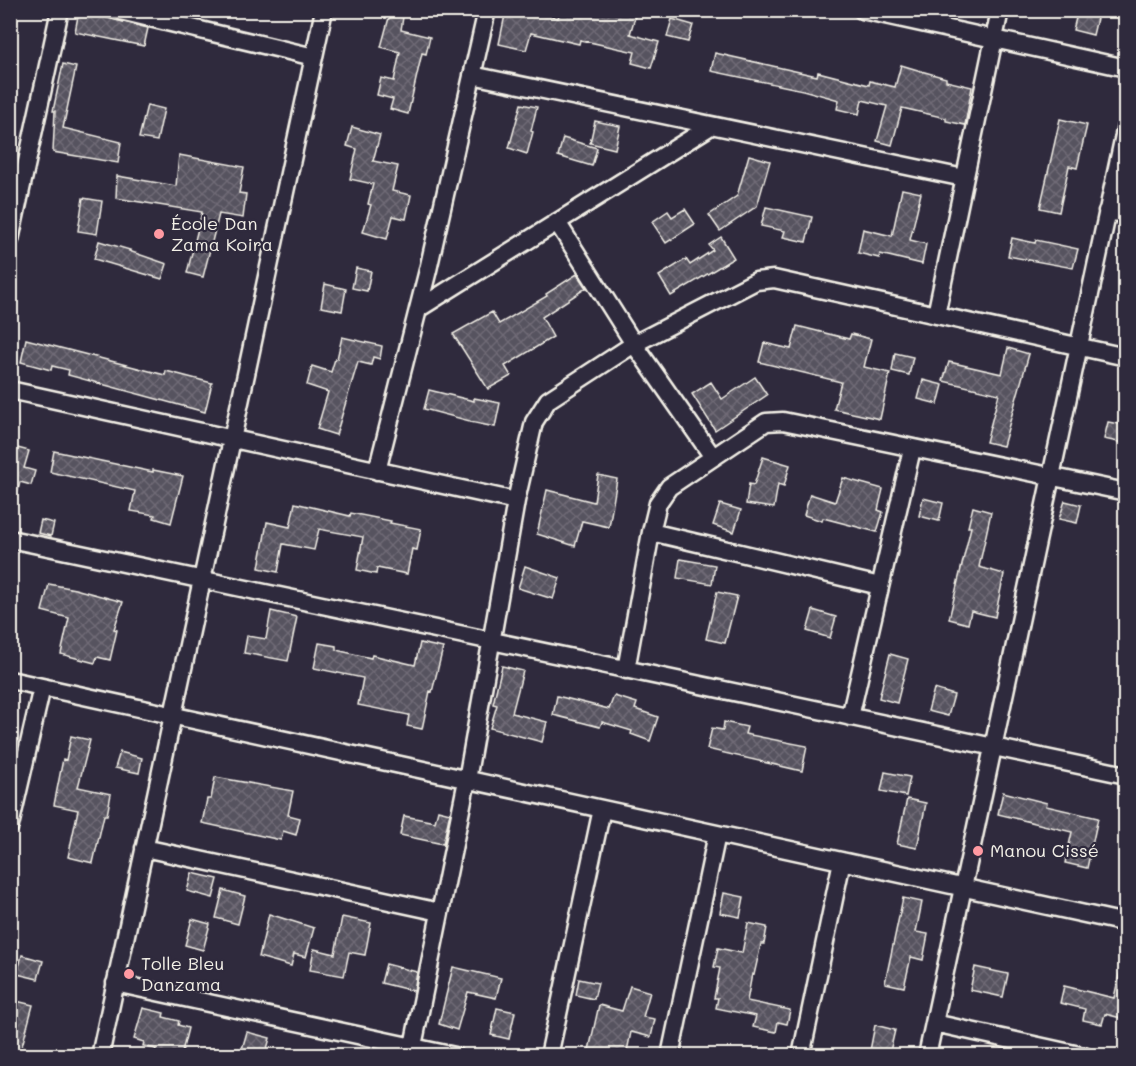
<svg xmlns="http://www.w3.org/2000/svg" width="1136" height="1066" viewBox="0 0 1136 1066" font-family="Mali,sans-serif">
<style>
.building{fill:url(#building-cross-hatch);stroke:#f4f1e8;stroke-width:1.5}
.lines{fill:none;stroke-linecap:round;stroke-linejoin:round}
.minor-casing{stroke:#f4f1e8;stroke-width:21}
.minor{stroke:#2f2a3d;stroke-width:16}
.poi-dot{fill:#ff9aa2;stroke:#2f2a3d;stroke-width:2}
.labels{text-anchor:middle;stroke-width:4.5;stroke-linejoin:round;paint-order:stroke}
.poi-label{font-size:18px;fill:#f4f1e8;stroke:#2f2a3d;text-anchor:start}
</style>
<defs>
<pattern id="building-cross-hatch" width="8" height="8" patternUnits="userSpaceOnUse" patternTransform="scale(1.5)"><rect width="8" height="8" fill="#56525f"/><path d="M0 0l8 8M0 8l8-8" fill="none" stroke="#6f6b76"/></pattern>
</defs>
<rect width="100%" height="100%" fill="#2f2a3d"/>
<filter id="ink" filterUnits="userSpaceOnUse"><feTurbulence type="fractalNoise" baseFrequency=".0167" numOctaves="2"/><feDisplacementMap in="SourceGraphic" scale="12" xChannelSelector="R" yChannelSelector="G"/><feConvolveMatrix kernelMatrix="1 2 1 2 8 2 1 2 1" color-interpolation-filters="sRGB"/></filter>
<g filter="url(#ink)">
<path class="building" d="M506,10H527L558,18L560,10H637L630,34L659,42L651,68L632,63L635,52L580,40L579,44L531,33L526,50L499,44Z
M1078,10H1099L1093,35L1073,30Z
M79,11L148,28L144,46L75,32Z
M390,14L403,17L401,30L430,37L426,54L422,53L408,114L390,109L393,99L377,95L381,78L394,81L400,52L381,47Z
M672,19L693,25L688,42L667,37Z
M715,53L817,76L818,72L869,85L870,81L895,87L901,65L921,71L946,78V81L972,87L965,125L946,121V118L902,108L892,145L877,141L887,106L862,100L859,114L837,109L839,100L803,90L711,71Z
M63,64L76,67L63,128L121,142L118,163L53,152L55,111H53Z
M521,104L537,107L531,131L533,132L527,154L509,148Z
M147,105L164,109L157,141L139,138Z
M1060,119L1087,125L1077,168L1069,166L1059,212L1040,208Z
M595,121L620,126L615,149L590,143Z
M352,127L380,135L373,161L398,166L392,191L411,195L406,219L393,216L387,239L363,232L371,205L368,204L373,184L350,179L357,149L347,146Z
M563,138L597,148L592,166L558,156Z
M179,155L244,167L239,193L246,194L243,218L219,214L203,277L187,273L202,212L116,198L117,176L176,186Z
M749,155L770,161L757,206L720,231L709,215L737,196Z
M902,189L921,193L910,240L926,244L922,264L880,254L879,258L858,253L863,229L892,236Z
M83,198L102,201L97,234L78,231Z
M766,207L812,217L806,242L783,237L785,231L761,226Z
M685,209L695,224L666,243L652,222L668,211L672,217Z
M721,237L734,258L671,296L659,276L686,259L690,265L713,250L709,245Z
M1012,238L1035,243L1036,240L1078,249L1073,268L1008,256Z
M99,241L130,250L129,251L167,264L162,279L94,259Z
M356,268L371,271L367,291L352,288Z
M577,274L586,288L542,317L553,337L505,366L511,376L488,389L453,334L492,312L499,324L547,296L546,294Z
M325,284L346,289L342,311L321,307Z
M797,326L849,339L851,334L871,339L864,367L890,373L880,419L834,409L841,382L759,362L764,343L791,349Z
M342,337L382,346L380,359L373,357L371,365L358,362L336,435L317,429L328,392L307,385L312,366L331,372L335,359H337Z
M26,339L165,375L166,371L212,383L205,412L68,375L69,370L52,366L51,370L21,362Z
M1008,348L1029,354L1003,446L986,442L999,394L943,381L949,362L1002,374Z
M895,353L913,357L909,375L892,371Z
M755,377L767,395L715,430L692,394L711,382L722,399Z
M923,380L943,385L938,404L918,399Z
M429,390L474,401V398L500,403L495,427L470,422V421L424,409Z
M1108,422L1125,425L1123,443L1104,439Z
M10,446L29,451L24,468L35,471L31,485L20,482L15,501H10Z
M54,451L153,472V470L183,476L171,523L154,518L155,515L131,511L135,491L50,472Z
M763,457L790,465L784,486L778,484L774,508L746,504L749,484L754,485Z
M598,475L617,479L609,527L582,521L575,546L537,534L547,490L594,502Z
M843,478L883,489L878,510L883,512L877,532L823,518L822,521L804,515L810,494L835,502Z
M923,498L943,503L939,521L919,516Z
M1065,501L1081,505L1077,523L1059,519Z
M295,503L350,516L351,513L391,521L390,523L421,529L417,550L412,549L407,574L377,568L376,574L357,570L363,537L319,529L314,550L283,544L278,572L259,568L267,522L290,527Z
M720,504L741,510L734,532L713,525Z
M973,507L991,512L979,567L1004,574L995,617L971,611L968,624L949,619L971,527H968Z
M41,520L54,523L51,536L38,533Z
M680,559L715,565L712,584L677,578Z
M525,566L560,578L553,599L518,588Z
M49,584L75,589L123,602L114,629L117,630L110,660L97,657L95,663L61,654L69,618L42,611Z
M717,592L737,596L725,643L706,639Z
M813,610L836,617L830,638L807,631Z
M271,611L297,617L288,661L244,653L247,636L266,639Z
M319,643L336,646V650L371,658L372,655L415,665L420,643L443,648L432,692L430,691L422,729L407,726L409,715L358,705L363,678L314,668Z
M890,654L908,659L897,703L879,698Z
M502,666L523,671L512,713L547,722L542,742L490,728L497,705L493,704Z
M934,689L954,695L948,716L928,711Z
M557,696L609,709L614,696L637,703L635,709L658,717L650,741L631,734L632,731L602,722L600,727L553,715Z
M724,722L747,727L745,734L807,746L802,771L707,749L712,728L723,730Z
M71,736L90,740L78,787L111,794L107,815H104L93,863L68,857L78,810L54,805L63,759L66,760Z
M120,752L142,758L139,773L115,768Z
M885,772L910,777L906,796L881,791Z
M215,777L293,791L288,815L300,818L296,835L283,831L281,840L202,823L207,799H211Z
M1003,792L1047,803L1046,806L1098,818L1087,868L1065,863L1072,832L998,814Z
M907,799L926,803L917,848L897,844Z
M438,810L450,813L443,844L400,835L404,816L435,822Z
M192,873L218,879L213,898L187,891Z
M223,890L245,896L238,924L216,918Z
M724,893L744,897L740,917L720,913Z
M903,898L922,902L916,932L928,934L923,960L911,957L904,987L885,983Z
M269,914L314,928L306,957L294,954L291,966L259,957Z
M342,917L371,923L365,955L349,952L344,976L310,970L314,949L335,954Z
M192,919L210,924L203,950L185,945Z
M748,923L767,927L764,944H761L754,975L752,974L747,1001L790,1010L787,1024L778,1022L776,1032L753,1027L756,1016L716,1008L718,998H714L720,968L714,967L718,948L742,953Z
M22,955L43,961L38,979L17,974Z
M386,964L417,972L414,991L381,983Z
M453,967L501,978L496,998L468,992L457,1030L439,1024Z
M975,967L1008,974L1003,997L970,990Z
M1120,971L1125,972V1019L1105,1014L1102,1024L1083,1020L1085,1009L1060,1003L1064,986L1114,998Z
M579,979L598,983L594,999L576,995Z
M630,986L650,992L643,1017L655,1019L651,1037L631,1032L626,1056H615L589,1050L599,1005L622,1011Z
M12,1000L33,1005L21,1050L10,1048Z
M143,1008L164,1013L163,1017L179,1021L178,1025L188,1028L181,1056H154L156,1049L143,1046L144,1042L134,1039Z
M497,1008L515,1012L509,1039L491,1035Z
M875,1025L895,1030L889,1056H869Z
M247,1032L270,1038L265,1056H240Z"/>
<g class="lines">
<g class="minor-casing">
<path id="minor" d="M116,10L314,57
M862,10L1126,68
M472,75L964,178
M1107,211L1126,214
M557,222L634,344L713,457
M10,240L60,10
M418,309L711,126
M936,315L1000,10
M10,390L516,501
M377,471L428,270L487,10
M651,532L880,586
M10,539L1126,775
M626,670L651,532L658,503L669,487L766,422L783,421L1126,492
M10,680L1126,923
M850,717L912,449
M10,826L42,687
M144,848L440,912
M115,983L455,1056
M934,1023L1084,1056
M100,1056L324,10
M411,1056L467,780L516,501L534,422L548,400L634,344L756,281L774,279L1126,357
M549,1056L602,809
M670,1056L717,834
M801,1056L842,861
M927,1056L1126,126"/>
</g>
<use href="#minor" class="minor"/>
</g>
</g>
<g class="poi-dot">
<circle cx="159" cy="234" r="6"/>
<circle cx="978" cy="851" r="6"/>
<circle cx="129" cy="974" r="6"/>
</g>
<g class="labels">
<g class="poi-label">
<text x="171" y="230">École Dan<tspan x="171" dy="21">Zama Koira</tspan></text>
<text x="990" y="857">Manou Cissé</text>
<text x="141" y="970">Tolle Bleu<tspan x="141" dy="21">Danzama</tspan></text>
</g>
</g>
<rect width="1136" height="1066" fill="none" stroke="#2f2a3d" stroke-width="36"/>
<rect x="18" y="18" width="1100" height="1030" fill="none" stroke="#f4f1e8" stroke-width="2" filter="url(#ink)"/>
</svg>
